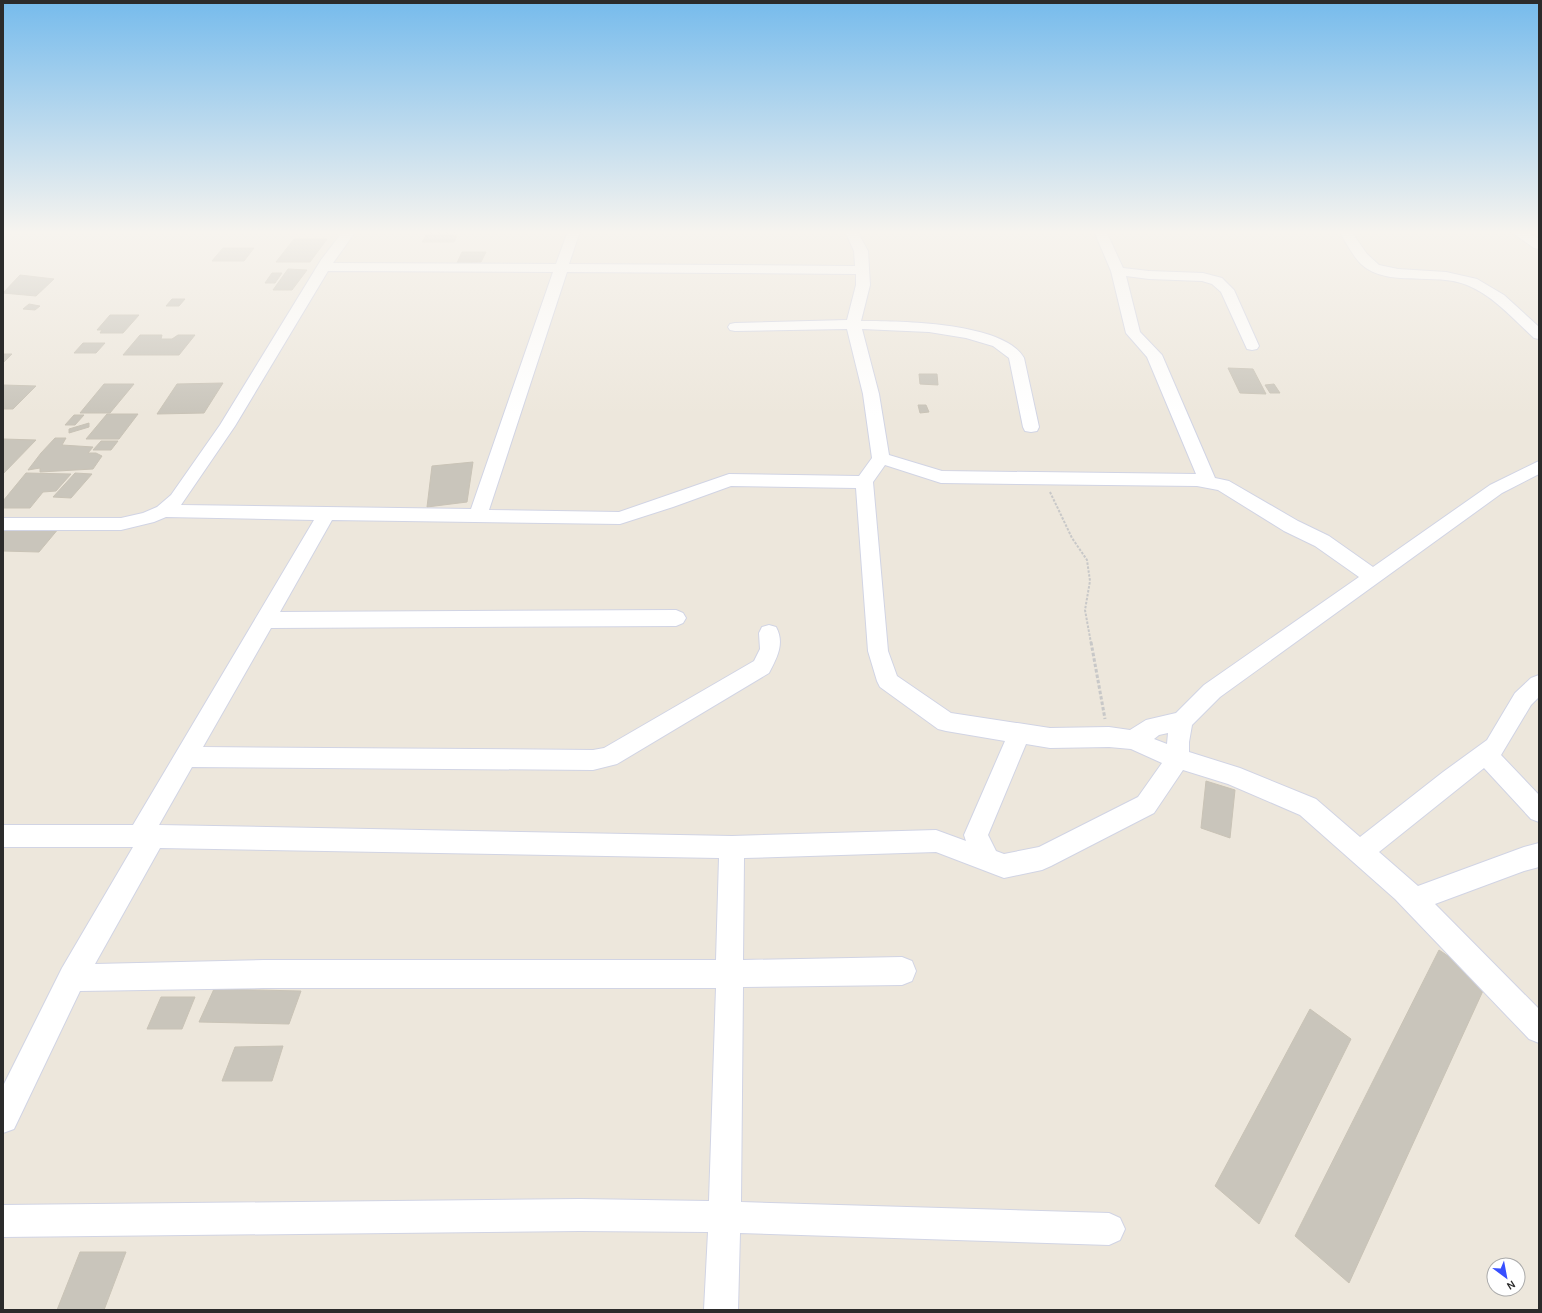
<svg xmlns="http://www.w3.org/2000/svg" width="1542" height="1313" viewBox="0 0 1542 1313" font-family="Karla,sans-serif">
<style>
.building{fill:#c9c5bb;stroke:#c9c3b6}
.lines{fill:none;stroke-linecap:round;stroke-linejoin:round}
.minor-casing{stroke:#d1d4e4;stroke-width:2}
.path-far1{stroke:#c8c8c8;stroke-width:2;stroke-dasharray:2.5 1.5;stroke-linecap:butt}
.path{stroke:#c8c8c8;stroke-width:3;stroke-dasharray:3.5 2;stroke-linecap:butt}
.minor{fill:#fff;fill-rule:evenodd}
</style>
<rect width="100%" height="100%" fill="#ede7dc"/>
<path class="building" d="M429,231H455L452,236H457L454,242H422Z
M294,239H327L310,262H276Z
M223,248H254L244,261H212Z
M462,252H486L481,262L457,263Z
M288,269L307,270L292,290H273Z
M272,273H282L275,283H265Z
M20,275L54,279L36,296L3,293Z
M172,299H185L179,306H166Z
M29,304L40,306L35,310L23,309Z
M110,315H139L123,333H100L102,330H97Z
M140,335H162L161,339H172L178,335H195L179,355H123Z
M83,343H105L96,353H74Z
M3,354H12L3,363Z
M1228,368L1253,369L1266,394L1240,393Z
M919,374H937L938,385L920,384Z
M223,383L204,413L157,414L177,384Z
M104,384H134L110,413H80Z
M1274,384L1280,393H1270L1265,385Z
M3,385L36,386L13,409H3Z
M918,405H926L929,412L920,413Z
M107,414H138L119,439H86Z
M74,415H84L75,425H65Z
M89,423V427L69,433V429Z
M55,438H66L62,445L93,447L88,453H96L102,456L93,469L40,472V468L28,470L41,453Z
M3,439L36,440L3,474Z
M101,441H118L111,450H93Z
M473,462L467,502L427,507L432,466Z
M26,473L71,474L56,491L43,492L30,508H3V501Z
M75,473L92,474L71,498L53,497Z
M3,526L59,528L39,552L3,551Z
M1206,781L1235,790L1230,838L1201,828Z
M1439,950L1487,982L1349,1283L1295,1236Z
M214,989L301,991L289,1024L199,1022Z
M161,997H195L182,1029H147Z
M1310,1009L1351,1039L1259,1224L1215,1186Z
M283,1046L272,1081H222L235,1047Z
M80,1252H126L104,1310H57Z"/>
<g class="lines">
<g class="minor-casing">
<path id="minor" d="M343,231H356L333,263L556,264L568,231H580L569,264L855,266L854,251L845,231H857L868,251L870,285L861,321C899,321 1004,322 1024,358L1039,427L1037,431L1031,432L1025,431L1023,427L1009,358L993,346L966,338L929,332L862,329L879,394L889,455L942,471L1196,474L1147,357L1126,333L1111,271L1094,231H1106L1123,268L1149,271L1203,273L1222,278L1234,290L1259,346L1257,349L1252,350L1247,349L1221,292L1212,284L1202,281L1149,279L1126,276L1140,332L1162,355L1215,478L1229,481L1298,521L1329,536L1373,567L1490,485L1539,461V474L1502,493L1220,697L1192,725L1189,742V752L1240,768L1316,799L1360,837L1443,772L1487,740L1515,693L1531,678L1539,675V697L1531,705L1501,755L1539,795V822L1531,819L1484,768L1379,852L1418,886L1524,847L1539,843V867L1524,871L1435,904L1539,1009V1043L1529,1039L1395,899L1300,815L1228,784L1183,770L1154,813L1051,866L1042,870L1004,878L936,852L744,858L743,960L902,957L912,961L916,971L912,981L902,985L743,987L741,1202L1109,1213L1120,1218L1125,1229L1120,1240L1109,1245L740,1233L738,1310H704L708,1232L580,1231L3,1237V1205L580,1199L709,1201L716,988H264L80,991L14,1129L3,1133V1086L62,968L133,847H3V825H133L314,520L166,517L154,522L121,530H3V518H121L143,513L157,507L171,495L220,425L321,260ZM328,271L553,272L471,509L181,505L235,426ZM567,272L856,274V285L847,320L735,323L730,324L728,327L730,330L735,331L847,329L863,394L872,458L859,476L729,474L619,512L489,510ZM885,465L941,483L1197,486L1218,490L1284,531L1315,546L1359,577L1204,685L1176,713L1146,720L1130,730L1109,727L1050,728L951,713L897,676L888,651L873,482ZM731,486L856,488L868,651L877,681L880,687L938,729L946,731L1005,741L964,835L966,841L936,830L732,836L159,825L192,767L593,770L617,764L769,673C777,658 785,643 776,627L769,625L762,627L759,633L760,649L754,661L604,748L593,750L203,747L271,628L676,626L683,623L686,618L683,613L676,610L280,612L332,520L620,524L673,507ZM1168,733L1167,744L1154,739L1159,735ZM1026,744L1050,748L1109,747L1131,749L1162,763L1138,797L1039,847L1004,854L996,851L988,835ZM160,848L719,858L716,960H264L95,964Z
M1339,231H1351L1367,254L1379,265L1398,269L1446,272L1477,279L1504,295L1539,327V339L1534,338C1513,319 1494,296 1467,285C1436,272 1386,288 1361,264C1352,255 1346,242 1339,231Z
M1510,231H1525L1539,239V249L1534,248Z"/>
</g>
<path class="path-far1" d="M1050,492L1072,538L1087,560L1090,581L1085,610L1091,643"/>
<path class="path" d="M1091,642L1105,719"/>
<use href="#minor" class="minor"/>
</g>
<linearGradient id="sky" x2="0" y2="1"><stop stop-color="#76bbec"/><stop offset="0.56" stop-color="#f7f4ef"/><stop offset="1" stop-color="#f7f4ef" stop-opacity="0"/></linearGradient>
<rect width="1542" height="415" fill="url(#sky)"/>
<rect width="1542" height="1313" fill="none" stroke="#2b2b2b" stroke-width="8"/>
<g transform="translate(1506 1277) rotate(148)"><circle r="19" fill="#ffffff" stroke="#aaaaaa"/>
<path d="M0-3L7 15L0 10L-7 15Z" fill="#374fff"/>
<text y="-6" font-size="11" font-weight="bold" text-anchor="middle" fill="#2b2b2b">N</text>
</g>
</svg>
